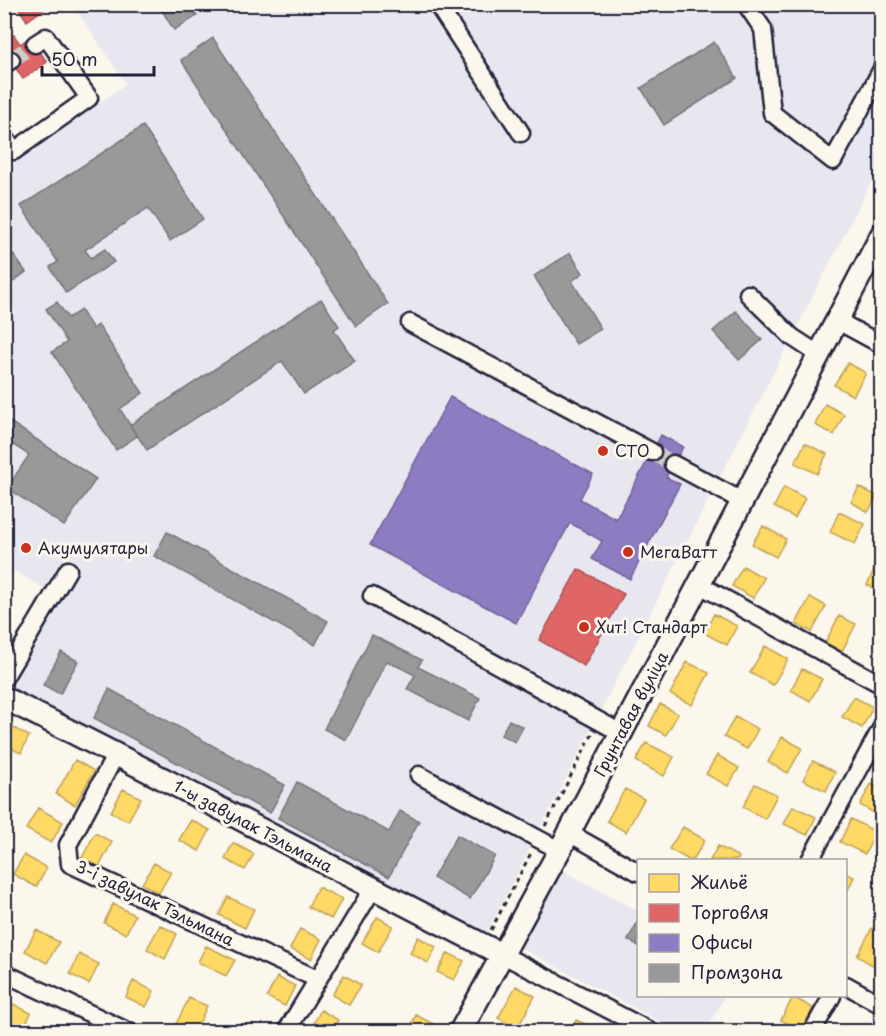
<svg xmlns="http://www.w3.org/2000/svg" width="886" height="1036" viewBox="0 0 886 1036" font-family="'Playpen Sans',sans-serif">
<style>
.built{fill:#e8e6ee}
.homes{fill:#ffd966;stroke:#bda259;stroke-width:1.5}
.shops{fill:#e06666;stroke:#a75259;stroke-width:1.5}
.offices{fill:#8e7cc3;stroke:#6e619a;stroke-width:1.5}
.industry{fill:#999;stroke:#75757d;stroke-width:1.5}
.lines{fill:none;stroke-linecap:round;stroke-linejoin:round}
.minor-tunnel{stroke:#d0ccc9;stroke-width:16;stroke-dasharray:16 8;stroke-linecap:butt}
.minor-casing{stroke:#22223b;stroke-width:21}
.major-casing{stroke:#22223b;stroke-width:26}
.path{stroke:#22223b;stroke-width:3;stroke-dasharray:4.5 4.5;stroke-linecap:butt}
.minor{stroke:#fbf7ec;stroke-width:16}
.major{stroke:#fbf7ec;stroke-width:21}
.poi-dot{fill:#c8321e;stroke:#fbf7ec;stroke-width:2}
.labels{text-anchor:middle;stroke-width:6;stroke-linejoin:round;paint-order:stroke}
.poi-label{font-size:16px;fill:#22223b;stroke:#fbf7ec;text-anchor:start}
.street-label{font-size:16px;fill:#22223b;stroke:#fbf7ec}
</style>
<rect width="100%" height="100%" fill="#fbf7ec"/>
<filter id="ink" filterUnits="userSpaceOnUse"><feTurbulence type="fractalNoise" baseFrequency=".0167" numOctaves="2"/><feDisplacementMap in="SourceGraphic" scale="12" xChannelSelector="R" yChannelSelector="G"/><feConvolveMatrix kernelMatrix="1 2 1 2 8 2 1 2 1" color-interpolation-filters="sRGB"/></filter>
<g filter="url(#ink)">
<path class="built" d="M73,5H881V163L482,942L7,688L61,598L5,566V482L14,455L4,448L5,169L126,84Z
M562,870L638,911V996H725L705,1031H678L521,948Z"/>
<path class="homes" d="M882,297V310L876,307Z
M848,363L866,373L853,396L834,385Z
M825,404L844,414L834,435L815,425Z
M805,443L827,454L817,474L795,463Z
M784,487L805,498L795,518L774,507Z
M859,487L877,496L868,512L851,502Z
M839,512L865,524L855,544L830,532Z
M763,526L786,539L776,557L752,544Z
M879,559L882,560V592L867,585Z
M743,566L764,578L753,598L732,586Z
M810,597L826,606L812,632L796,624Z
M714,614L737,626L727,645L704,633Z
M839,616L856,624L839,657L822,649Z
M765,646L788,659L773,685L750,673Z
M882,656V678L872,674Z
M687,662L709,673L692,705L670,694Z
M802,669L822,679L810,701L791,690Z
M854,697L873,707L862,728L842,717Z
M660,704L678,714L666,735L649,726Z
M735,717L758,729L747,749L724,737Z
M4,723L29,736L21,753L4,745Z
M782,737L802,748L788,773L768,762Z
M646,743L674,757L664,776L636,761Z
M717,755L739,768L728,786L706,774Z
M75,760L94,771L75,805L56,794Z
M813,761L835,772L826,791L803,780Z
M755,784L777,795L765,819L743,807Z
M871,784L882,790L881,817L860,805Z
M123,789L141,798L128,821L111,812Z
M625,789L644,799L626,832L607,821Z
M793,806L816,817L807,835L784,824Z
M38,808L63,822L51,843L26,829Z
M851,819L876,832L865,854L840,842Z
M191,820L210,830L199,851L179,840Z
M683,827L705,840L693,860H689L669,849Z
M95,833L112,842L99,867L82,858Z
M233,843L254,854L245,870L225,859Z
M718,846L739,857L738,860H710Z
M24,855L47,868L36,887L13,874Z
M154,863L171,872L159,893L142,884Z
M846,873L854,877L846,894Z
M318,887L342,899L331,919L308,907Z
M228,897L254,909L245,928L219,915Z
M113,904L135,915L126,934L104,923Z
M377,917L393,926L378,952L362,943Z
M160,925L177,934L165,959L147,949Z
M872,928L882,933V956L876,967L857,956Z
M300,929L321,939L311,959L290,949Z
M36,930L59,942L47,963L25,951Z
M418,937L436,947L428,963L410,953Z
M206,946L235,960L226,976L198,962Z
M448,953L464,961L454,980L437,972Z
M79,954L99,964L89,984L70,974Z
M344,975L361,985L349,1005L332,995Z
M277,977L295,986L285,1006L267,997Z
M133,981L154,991L146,1007L126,997Z
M516,986L535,996L517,1029L498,1018Z
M793,997L813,1008L801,1031L781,1020Z
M189,998L207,1006L195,1032L176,1024Z
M11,1003L31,1013L22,1031L4,1022V1015Z
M321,1010L338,1020L331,1032H309Z
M416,1015L439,1027L436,1032H408Z
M576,1020L598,1030L597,1032H570Z
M248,1025L259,1032H245Z"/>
<path class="shops" d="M16,4H51L27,21Z
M14,35L20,44L30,37L47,62L23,79L6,54L10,51L4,42Z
M578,569L624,594L584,666L539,640Z"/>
<path class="offices" d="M450,397L593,474L580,499L616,519L661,435L683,447L666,477L680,484L630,579L592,559L602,541L570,523L516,623L370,545Z"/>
<path class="industry" d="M158,4H189L197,16L174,30Z
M213,38L388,304L356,326L181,60Z
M714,42L737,78L664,125L641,88Z
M143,126L203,219L170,241L148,208L85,250L91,258L105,249L114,262L66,293L50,267L58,262L21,206Z
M4,242L26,272L10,284L4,276Z
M570,253L583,273L572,281L601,329L576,344L534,276Z
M321,299L339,326L334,330L355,361L304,394L282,361L147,450L130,425Z
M57,302L68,318L81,310L93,329L98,325L143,393L120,409L137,436L116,450L52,352L67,342L46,309Z
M736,311L762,340L739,360L713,331Z
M4,418L96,479L64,526L7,488L29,455L4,439Z
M167,532L328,621L315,645L154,556Z
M372,635L422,660L418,667L480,698L468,721L407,689L415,675L387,661L346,740L324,729Z
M61,652L78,661L60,694L43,685Z
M109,689L285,785L270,813L94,718Z
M509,720L523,727L515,742L501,735Z
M297,782L389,832L400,811L419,821L389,877L278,818Z
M457,835L495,856L470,899L433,878Z
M638,921V946L628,940Z"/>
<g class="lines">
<path class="minor-tunnel" d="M11,60L35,44
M652,452L673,464"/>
<g class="minor-casing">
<path id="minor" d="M437,4L521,133
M746,4L763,29L772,113L833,161L882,69
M4,65L11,60
M4,136L14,151L89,98L46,37L35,44
M748,294L792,337L818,354
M836,320L882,345
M410,323L652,452
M673,464L742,501
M698,584L882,685
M372,596L621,733
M4,678L68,570
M116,754L68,845L70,864L317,979
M419,775L559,850
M569,833L638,872
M810,860L882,727
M501,954L652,1032
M4,973L129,1032
M846,985L882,1005
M286,1032L372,890
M812,1032L832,996"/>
</g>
<g class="major-casing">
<path id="major" d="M4,698C172,781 335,870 501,954
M460,1032L569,833L882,234"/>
</g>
<path class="path" d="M545,826L593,733
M491,930L531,853"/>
<use href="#minor" class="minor"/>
<use href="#major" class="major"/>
</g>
</g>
<g class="poi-dot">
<circle cx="603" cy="451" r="6"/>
<circle cx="26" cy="548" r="6"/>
<circle cx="628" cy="552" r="6"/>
<circle cx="584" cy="627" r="6"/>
</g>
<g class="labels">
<g class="poi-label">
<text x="615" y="457">СТО</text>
<text x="38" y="554">Акумулятары</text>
<text x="640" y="558">МегаВатт</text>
<text x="596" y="633">Хит! Стандарт</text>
</g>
<g class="street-label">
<text transform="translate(631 714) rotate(-62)" y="6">Грунтавая вуліца</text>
<text transform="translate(253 826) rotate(28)" y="6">1-ы завулак Тэльмана</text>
<text transform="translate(155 903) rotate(26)" y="6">3-і завулак Тэльмана</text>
</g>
</g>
<rect width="886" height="1036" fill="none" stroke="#fbf7ec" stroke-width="24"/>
<rect x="12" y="12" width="862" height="1012" fill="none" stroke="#22223b" stroke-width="2" filter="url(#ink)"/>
<rect x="637" y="859" width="210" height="138" fill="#fbf7ec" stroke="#a4a2a5" stroke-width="1.5"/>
<rect x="649" y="874" width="30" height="18" fill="#ffd966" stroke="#a4a2a5" stroke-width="1.5"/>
<text x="691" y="889" font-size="18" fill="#22223b">Жильё</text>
<rect x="649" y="904" width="30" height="18" fill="#e06666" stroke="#a4a2a5" stroke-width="1.5"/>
<text x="691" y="919" font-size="18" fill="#22223b">Торговля</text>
<rect x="649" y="934" width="30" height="18" fill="#8e7cc3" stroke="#a4a2a5" stroke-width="1.5"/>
<text x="691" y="949" font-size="18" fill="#22223b">Офисы</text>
<rect x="649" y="964" width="30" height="18" fill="#999999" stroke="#a4a2a5" stroke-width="1.5"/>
<text x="691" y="979" font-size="18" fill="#22223b">Промзона</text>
<path d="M42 66v9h112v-9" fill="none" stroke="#22223b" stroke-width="3"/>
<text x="51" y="66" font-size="18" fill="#22223b" stroke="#fbf7ec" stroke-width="4.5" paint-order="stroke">50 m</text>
</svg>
